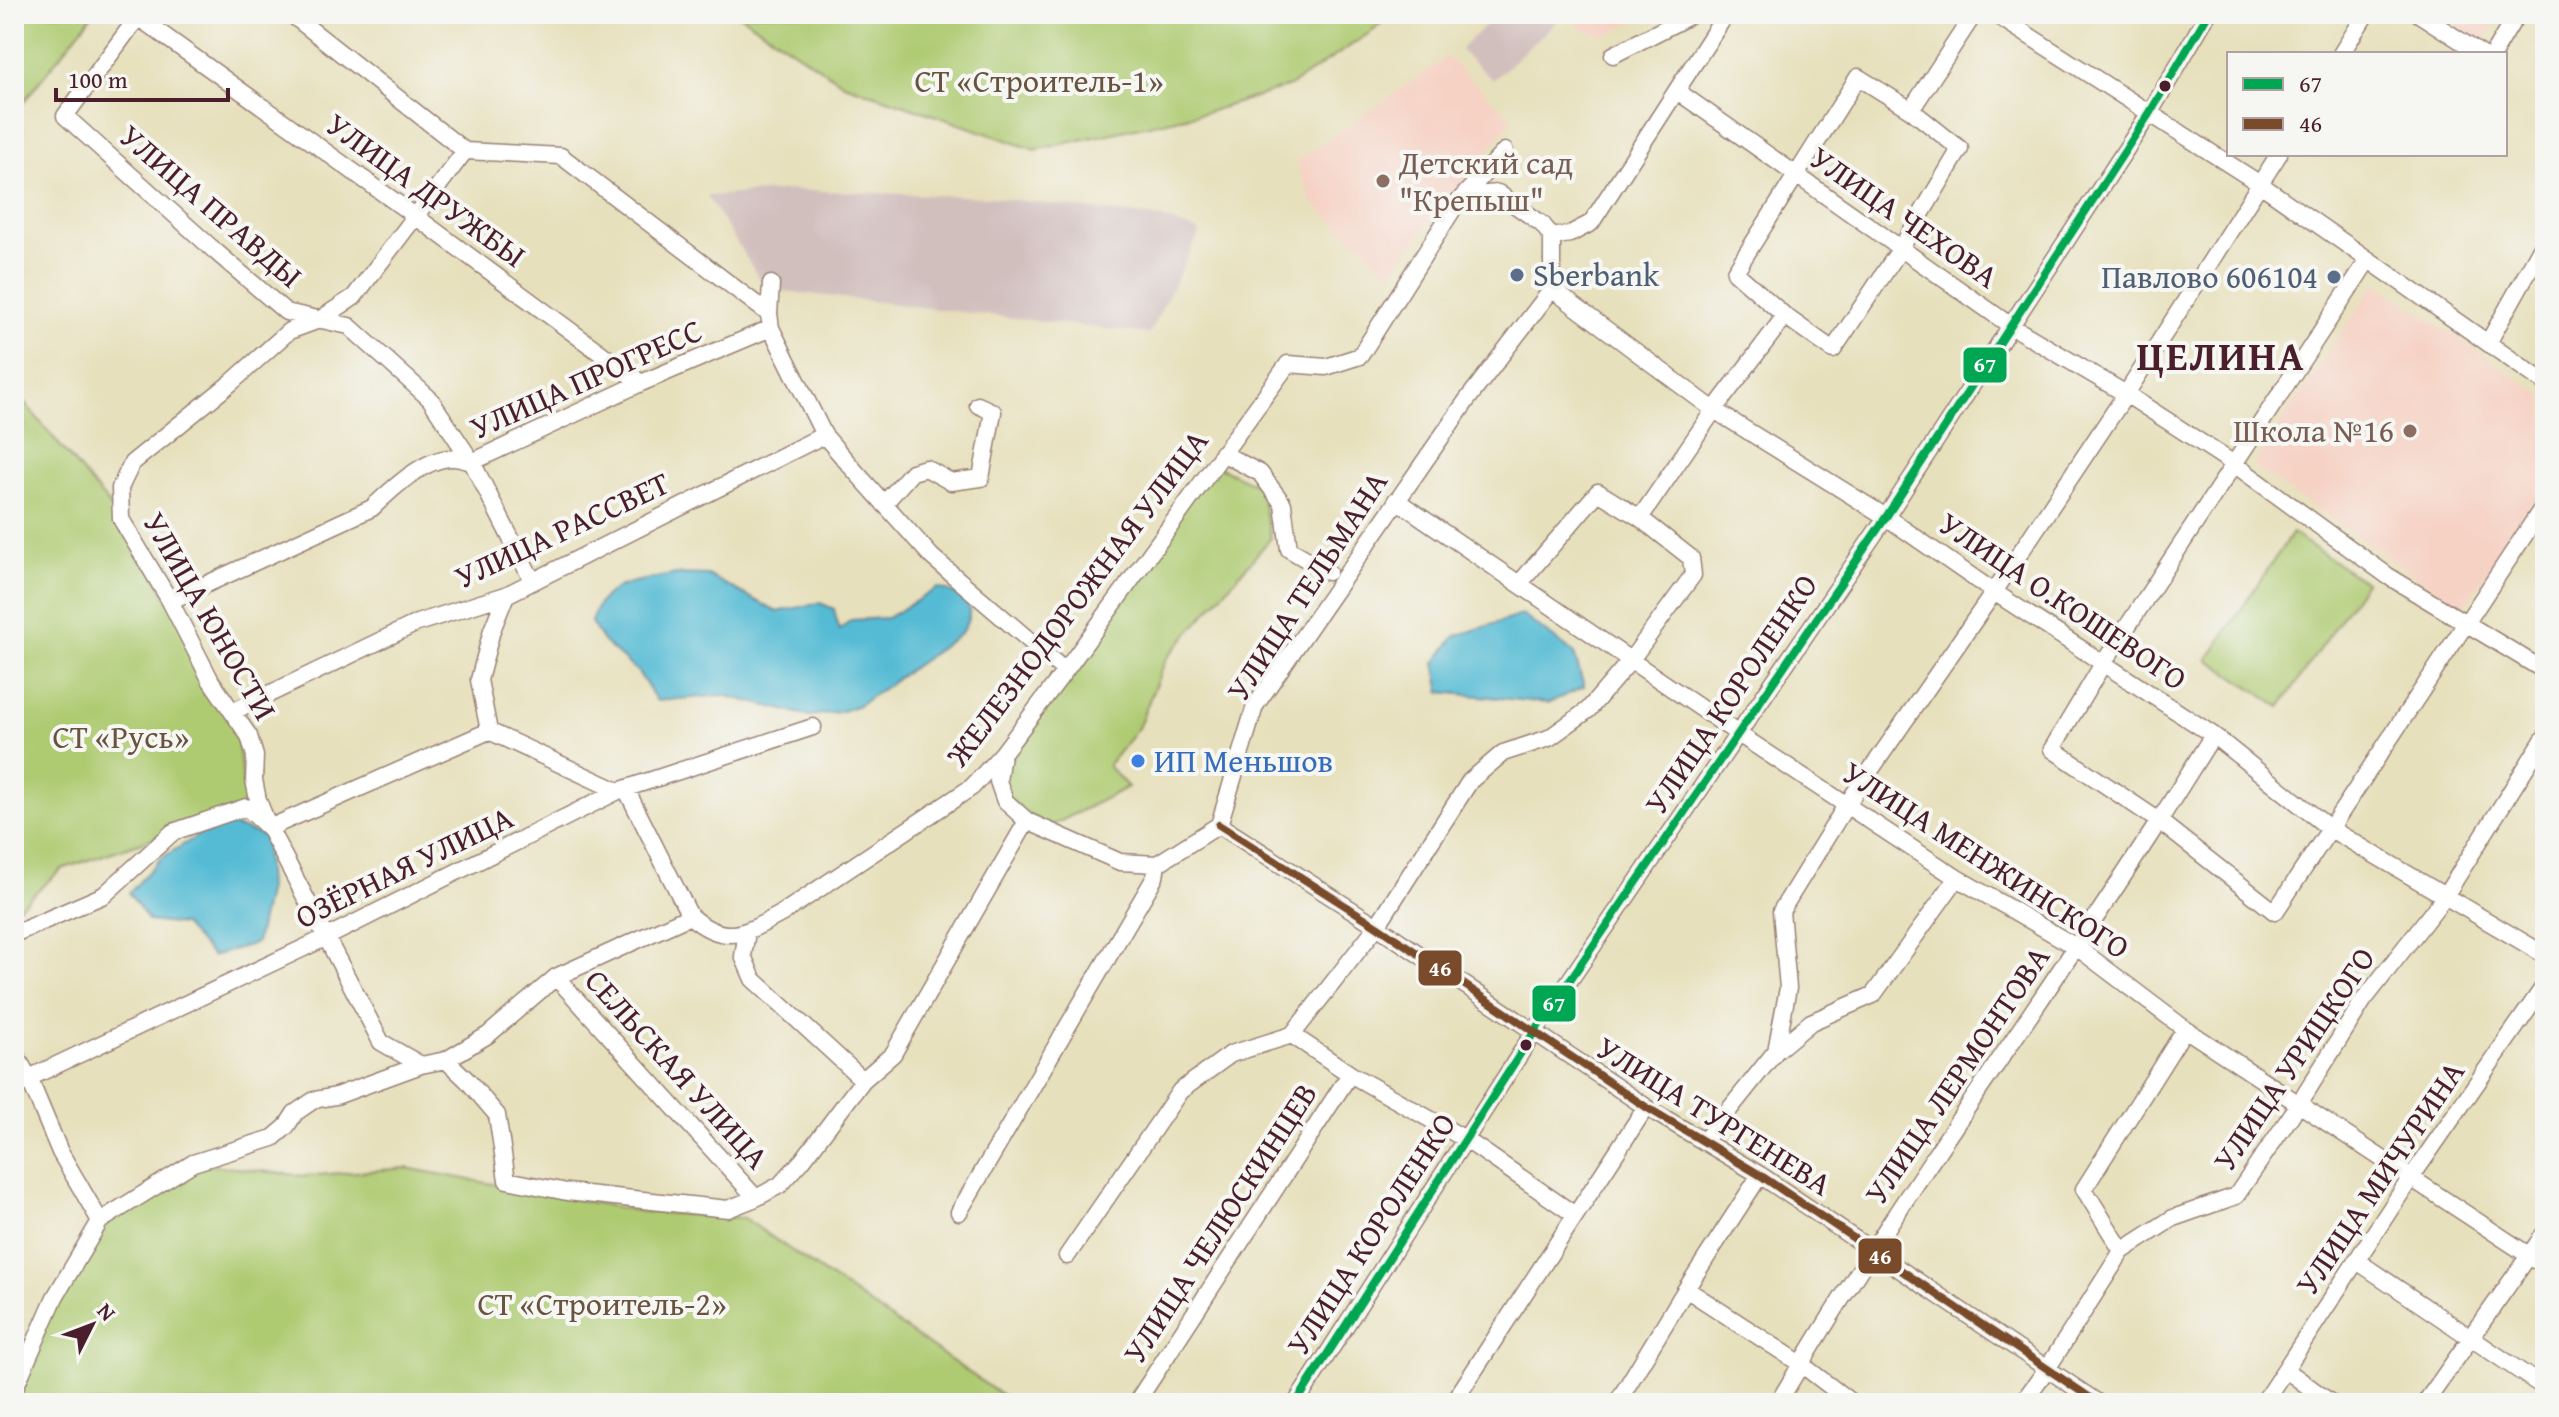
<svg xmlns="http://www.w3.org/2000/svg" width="2559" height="1417" viewBox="0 0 2559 1417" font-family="'Gentium Book Plus',serif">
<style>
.built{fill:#f6d2c4}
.industrial{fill:#d1bfbe}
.green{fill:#afcb72;stroke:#7c754e;stroke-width:2}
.water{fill:#55bbd4;stroke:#506d80;stroke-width:2}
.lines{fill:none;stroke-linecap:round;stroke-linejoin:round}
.minor-casing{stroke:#988074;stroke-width:19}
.minor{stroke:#fff;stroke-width:16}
.bus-1-casing{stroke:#f6f6f2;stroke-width:14}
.bus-2-casing{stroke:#f6f6f2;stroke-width:14}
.bus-1{stroke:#00a651;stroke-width:8}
.bus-2{stroke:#7a4b2a;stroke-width:8}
.bus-dot{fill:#4a1f2b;stroke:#f6f6f2;stroke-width:3}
.education-dot{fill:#8d6e63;stroke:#f6f6f2;stroke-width:3}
.service-dot{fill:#5c6f8a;stroke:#f6f6f2;stroke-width:3}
.shop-dot{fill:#3f7fe0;stroke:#f6f6f2;stroke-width:3}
.labels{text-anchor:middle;stroke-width:8;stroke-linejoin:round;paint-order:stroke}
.park-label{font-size:32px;fill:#685340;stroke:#f6f6f2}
.education-label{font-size:32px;fill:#785e54;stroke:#f6f6f2;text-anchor:start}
.street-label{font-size:32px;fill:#4a1f2b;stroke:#f6f6f2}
.service-label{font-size:32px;fill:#4e5e75;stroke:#f6f6f2;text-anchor:start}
.shop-label{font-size:32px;fill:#366cbe;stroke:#f6f6f2;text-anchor:start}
.district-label{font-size:40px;font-weight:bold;letter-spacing:2px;fill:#4a1f2b;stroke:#f6f6f2}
.line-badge{stroke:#f6f6f2;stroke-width:3}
.badge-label{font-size:22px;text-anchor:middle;font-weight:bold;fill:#fff}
</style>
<rect width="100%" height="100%" fill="#f6f6f2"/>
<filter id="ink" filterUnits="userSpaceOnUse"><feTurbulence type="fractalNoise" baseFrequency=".0125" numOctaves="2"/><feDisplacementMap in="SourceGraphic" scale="16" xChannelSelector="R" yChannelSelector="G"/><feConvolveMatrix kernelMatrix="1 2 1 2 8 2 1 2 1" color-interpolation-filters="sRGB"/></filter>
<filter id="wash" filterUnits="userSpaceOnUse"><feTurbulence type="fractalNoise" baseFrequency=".006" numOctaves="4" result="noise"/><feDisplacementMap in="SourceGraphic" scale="32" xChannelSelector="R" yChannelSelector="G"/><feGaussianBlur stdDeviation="1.8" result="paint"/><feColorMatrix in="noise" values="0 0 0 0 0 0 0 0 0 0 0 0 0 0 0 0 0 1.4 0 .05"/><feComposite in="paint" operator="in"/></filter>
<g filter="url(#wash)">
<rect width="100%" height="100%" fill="#e7e0bc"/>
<path class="built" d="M1568,14H1649L1605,36L1581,29Z
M2439,14H2499L2483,42Z
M1447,57L1513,119L1390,273L1311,201L1296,162Z
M2375,283L2545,397V485L2463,608L2252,466Z"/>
<path class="industrial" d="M1496,14H1549L1556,22L1493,80L1460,50Z
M792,190L990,197L1161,218L1200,232L1149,334L766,289L707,196Z"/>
<path class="green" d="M14,14H93L14,114Z
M738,14H1390L1374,30L1290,86L1208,112L1035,150L844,84Z
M14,390L121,519L234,711L246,807L62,869L14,911Z
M1214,465L1259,486L1271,538L1166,659L1138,728L1108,766L1128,787L1049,827L1020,808L1004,793L1002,754Z
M2292,533L2365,582L2280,707L2208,659Z
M193,1163L304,1176L406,1168L644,1212L744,1218L1013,1403H14L55,1297L100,1221Z"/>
<path class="water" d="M676,574L708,575L777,612L820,603L834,609L839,630L851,620L887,618L938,588C966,596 980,606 960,634L859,705L839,712L809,716L723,695L657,701L638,672L603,641L591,622C603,579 638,583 676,574Z
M1522,615L1574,653L1584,687L1548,703L1441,692L1435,663L1455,636Z
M220,822L265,836L268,888L256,943L212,956L183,925L149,921L129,893L160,859Z"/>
</g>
<g filter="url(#ink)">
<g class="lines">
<g class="minor-casing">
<path id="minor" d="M140,14L65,116L215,251L286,312L349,326L430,399L472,462L532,580
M291,14L465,151L561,156L769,314
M1995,14L2260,184L2545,383
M2419,14L2481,54
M138,17L415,216L641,383
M2341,54L2366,14
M2493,54L2517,14
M1613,55L1693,14
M1677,91L2011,326L2126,394L2234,464L2388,576L2545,671
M1464,196L1498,193L1542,224L1552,237
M1552,237L1570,234L1591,223L1726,14
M771,284L769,314L771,328L824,435L854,470L932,557L1065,671
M1552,289L1714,410L1886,517L1994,592L2213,735L2329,828L2545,955
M1785,316L1833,350L1901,248L1960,149L1911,110
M2488,343L2545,241
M1222,453L1260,473L1283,504L1289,549L1328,572
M1396,500L1737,733L1957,878L2078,948L2185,1029L2545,1266
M884,504L912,472L926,468L951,482L981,478L993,412L978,405
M1519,584L1598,492L1640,518L1714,410L1785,316L1735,272L1858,77L1911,110L1974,14
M506,595L492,630L479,680L489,731L618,791
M170,601L372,508C391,490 425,457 453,458C459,458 467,461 472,462L641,383L771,328
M234,711L417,623L506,595L824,435
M2213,735L2159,821L2275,912L2545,504
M1002,754L998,781L1005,801L1027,821L1120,862L1157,864
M626,789L690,916
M1219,825L1377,926L1646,1107L1760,1175L2098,1403
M747,932L743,956L753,979L863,1080
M14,934L104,895L173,832L246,807L269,828L489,731
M556,977L756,1198
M1292,1035L1377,926L1470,781L1503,753L1549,738L1588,710L1630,661L1693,575L1691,558L1640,518
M1292,1035L1350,1074L1465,1139L1575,1215
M1776,1051L1811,1022L1873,995L1957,878
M14,1052L29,1078L60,1152L100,1221
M446,1060L467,1080L497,1115L507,1180L567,1192L728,1209L756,1198L780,1185L802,1161L863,1080L893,1054L1027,821
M421,1065L381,1042L269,828L258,800L254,780L255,756L249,736L211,681L170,601L121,519L120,488L132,463L232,382L289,331L319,320L354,297L465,151
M29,1078L327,937L618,791L813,727
M1705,1140L1776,1051L1788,988L1781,911L1847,804L1994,592L2126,394L2279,154
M959,1212L1155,877L1157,864L1219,825L1255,706L1467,400L1552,289V237
M2122,1251L2084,1189L2185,1029
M1067,1256L1180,1091L1231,1054L1292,1035
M2357,1261L2545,1388
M1686,1289L1801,1364L1852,1403
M2286,1370L2331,1403
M14,1390L55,1297L100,1221L193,1163L273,1138L286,1127L295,1113L314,1100L336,1096L421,1065L446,1060L488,1035L556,977L690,916C725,946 744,934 781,914L972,787L1002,754L1065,671L1288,364L1326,367L1360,356L1457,203L1505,151
M1136,1403L1350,1074
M1296,1403L1533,1034L1886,517L2149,114L2208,14
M1453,1403L1646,1107
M1617,1403L1686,1289L1760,1175
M1778,1403C1895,1203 2034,1016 2159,821L2052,749L2104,662L2368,260
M2022,1403L2047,1369L2122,1251L2173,1218L2236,1196L2299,1104L2363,1001L2445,896L2545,737
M2263,1403L2410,1179L2545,985
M2425,1403L2545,1233"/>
</g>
<use href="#minor" class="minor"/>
<g class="bus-1-casing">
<path id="bus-1" d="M1296,1403L1533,1034L1886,517L2149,114L2208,14"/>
</g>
<g class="bus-2-casing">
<path id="bus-2" d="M1219,825L1377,926L1646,1107L1760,1175L2098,1403"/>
</g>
<use href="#bus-1" class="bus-1"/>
<use href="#bus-2" class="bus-2"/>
</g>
</g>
<g class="bus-dot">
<circle cx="2165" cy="86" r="7"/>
<circle cx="1526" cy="1045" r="7"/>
</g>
<g class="education-dot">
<circle cx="1383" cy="181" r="8"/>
<circle cx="2410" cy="431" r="8"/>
</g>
<g class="service-dot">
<circle cx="1517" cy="275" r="8"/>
<circle cx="2334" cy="277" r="8"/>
</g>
<circle class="shop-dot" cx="1138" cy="761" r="8"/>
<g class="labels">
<g class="park-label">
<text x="1039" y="92">СТ «Строитель-1»</text>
<text x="121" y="748">СТ «Русь»</text>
<text x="602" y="1315">СТ «Строитель-2»</text>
</g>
<g class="education-label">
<text x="1399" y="174">Детский сад<tspan x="1399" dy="37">"Крепыш"</tspan></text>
<text x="2394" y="442" text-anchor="end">Школа №16</text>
</g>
<g class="street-label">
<text transform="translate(426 190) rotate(36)" y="11">УЛИЦА ДРУЖБЫ</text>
<text transform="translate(211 206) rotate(41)" y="11">УЛИЦА ПРАВДЫ</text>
<text transform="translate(1904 217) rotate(35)" y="11">УЛИЦА ЧЕХОВА</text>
<text transform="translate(586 379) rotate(-24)" y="11">УЛИЦА ПРОГРЕСС</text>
<text transform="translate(562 530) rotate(-25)" y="11">УЛИЦА РАССВЕТ</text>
<text transform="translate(1307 586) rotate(-57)" y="11">УЛИЦА ТЕЛЬМАНА</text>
<text transform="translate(1077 598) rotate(-53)" y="11">ЖЕЛЕЗНОДОРОЖНАЯ УЛИЦА</text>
<text transform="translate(2063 601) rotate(34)" y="11">УЛИЦА О.КОШЕВОГО</text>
<text transform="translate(210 616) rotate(60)" y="11">УЛИЦА ЮНОСТИ</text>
<text transform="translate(1731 694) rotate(-56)" y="11">УЛИЦА КОРОЛЕНКО</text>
<text transform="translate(1986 860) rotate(33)" y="11">УЛИЦА МЕНЖИНСКОГО</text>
<text transform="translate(404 867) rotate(-26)" y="11">ОЗЁРНАЯ УЛИЦА</text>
<text transform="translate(2294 1059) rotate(-56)" y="11">УЛИЦА УРИЦКОГО</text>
<text transform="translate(677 1069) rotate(48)" y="11">СЕЛЬСКАЯ УЛИЦА</text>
<text transform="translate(1957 1075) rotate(-56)" y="11">УЛИЦА ЛЕРМОНТОВА</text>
<text transform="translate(1714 1116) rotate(32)" y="11">УЛИЦА ТУРГЕНЕВА</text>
<text transform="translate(2380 1178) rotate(-56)" y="11">УЛИЦА МИЧУРИНА</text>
<text transform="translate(1220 1223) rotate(-57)" y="11">УЛИЦА ЧЕЛЮСКИНЦЕВ</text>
<text transform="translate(1371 1234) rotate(-57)" y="11">УЛИЦА КОРОЛЕНКО</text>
</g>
<g class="service-label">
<text x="1533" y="286">Sberbank</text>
<text x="2318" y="288" text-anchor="end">Павлово 606104</text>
</g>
<g class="shop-label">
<text x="1154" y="772">ИП Меньшов</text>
</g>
<g class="district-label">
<text x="2221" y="370">ЦЕЛИНА</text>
</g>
</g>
<g class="line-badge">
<rect x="1962" y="346" width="46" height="38" rx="8" fill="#00a651"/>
<rect x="1417" y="949" width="46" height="38" rx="8" fill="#7a4b2a"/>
<rect x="1531" y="984" width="46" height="39" rx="8" fill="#00a651"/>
<rect x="1857" y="1237" width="46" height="38" rx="8" fill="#7a4b2a"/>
</g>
<g class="badge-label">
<text x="1985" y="372">67</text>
<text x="1440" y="976">46</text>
<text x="1554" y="1011">67</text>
<text x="1880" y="1264">46</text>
</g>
<rect width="2559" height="1417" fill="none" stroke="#f6f6f2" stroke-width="48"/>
<rect x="2227" y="52" width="280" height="104" fill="#f6f6f2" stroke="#b1a0a2" stroke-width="2"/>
<rect x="2243" y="78" width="40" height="12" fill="#00a651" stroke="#b1a0a2" stroke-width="2"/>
<text x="2299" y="92" font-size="24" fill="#4a1f2b">67</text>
<rect x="2243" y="118" width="40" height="12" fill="#7a4b2a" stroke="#b1a0a2" stroke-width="2"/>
<text x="2299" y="132" font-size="24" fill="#4a1f2b">46</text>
<g transform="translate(92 1325) rotate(48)" stroke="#f6f6f2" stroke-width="6" paint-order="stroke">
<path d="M0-6L14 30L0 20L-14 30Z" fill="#4a1f2b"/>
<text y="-12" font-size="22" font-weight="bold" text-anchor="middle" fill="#4a1f2b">N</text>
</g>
<path d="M56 88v12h172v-12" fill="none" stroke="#4a1f2b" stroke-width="4"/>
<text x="68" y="88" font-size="24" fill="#4a1f2b" stroke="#f6f6f2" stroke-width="6" paint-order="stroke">100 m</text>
</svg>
